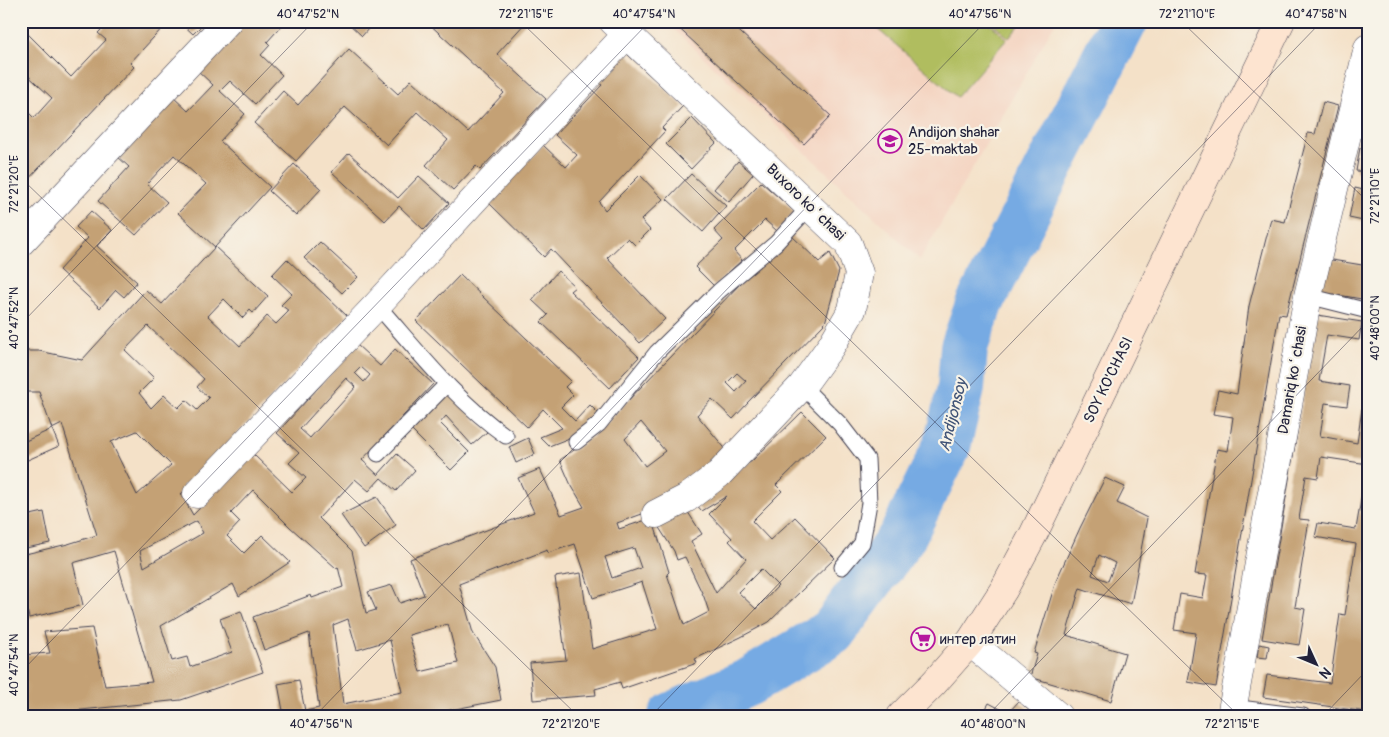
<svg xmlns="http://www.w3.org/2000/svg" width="1389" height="737" viewBox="0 0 1389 737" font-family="Pangolin,sans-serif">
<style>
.built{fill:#f4d3c0}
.green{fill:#b0bd5f;stroke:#69704d}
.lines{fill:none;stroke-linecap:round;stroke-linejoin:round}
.river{stroke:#76aae3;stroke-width:48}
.building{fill:#c4a174;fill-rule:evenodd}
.service-casing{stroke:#423f50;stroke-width:17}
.minor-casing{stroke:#423f50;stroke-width:29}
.secondary-casing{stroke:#423f50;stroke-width:29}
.service{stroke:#fff;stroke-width:15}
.minor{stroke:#fff;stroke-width:28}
.secondary{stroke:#fde4d0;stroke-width:28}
.ticks{fill:none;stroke:#22223b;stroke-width:1;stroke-opacity:0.45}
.labels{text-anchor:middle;stroke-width:4.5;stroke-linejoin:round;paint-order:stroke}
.poi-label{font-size:15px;fill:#22223b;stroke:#f7f3e8;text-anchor:start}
.street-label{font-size:15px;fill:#22223b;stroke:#f7f3e8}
.water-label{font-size:16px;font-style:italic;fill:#3f5276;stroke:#f7f3e8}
.neatline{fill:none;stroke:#22223b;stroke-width:2}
.ticks-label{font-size:12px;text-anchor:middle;fill:#22223b}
</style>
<rect width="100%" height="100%" fill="#f7f3e8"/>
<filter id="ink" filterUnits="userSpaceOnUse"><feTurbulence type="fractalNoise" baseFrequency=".02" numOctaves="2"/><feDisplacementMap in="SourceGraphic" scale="10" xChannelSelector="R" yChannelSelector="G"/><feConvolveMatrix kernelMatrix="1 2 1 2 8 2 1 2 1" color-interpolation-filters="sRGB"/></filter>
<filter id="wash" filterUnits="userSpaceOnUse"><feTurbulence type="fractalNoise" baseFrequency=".0096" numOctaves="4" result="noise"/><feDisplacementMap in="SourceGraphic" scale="20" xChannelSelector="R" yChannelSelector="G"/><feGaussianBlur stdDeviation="1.12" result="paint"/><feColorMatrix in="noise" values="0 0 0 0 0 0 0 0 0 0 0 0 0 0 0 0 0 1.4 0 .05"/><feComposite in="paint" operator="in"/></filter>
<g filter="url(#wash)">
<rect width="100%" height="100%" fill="#f4e1c8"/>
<path class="built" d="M665,21H1056L920,260Z"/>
<path class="green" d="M868,21H987L1007,39L957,97Z
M990,21H1023L1009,38Z"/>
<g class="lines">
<path class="river" d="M672,716L749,682L832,632L902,537L947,446L961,388L964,347L979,305L1124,21"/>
</g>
<g id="blocks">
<path class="building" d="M110,21H163L166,24L130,63L134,67L23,185L21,183V117L27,111L34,118L52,98L21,69V27L71,77L106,40L98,33Z
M179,21H206L193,34Z
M241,21H244L247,24L250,21H286L267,42L270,45L261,55L282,75L255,104L230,81L220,91L245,114L220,141L270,187L215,247L178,213L206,184L174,155L147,184L167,202L136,235L98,201L129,167L117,156L172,96L188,111L213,85L196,69Z
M346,21H375L362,36Z
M426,21H527L497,54L546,99L480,170L476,166L453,190L426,165L448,140L417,112L387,145L345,107L296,161L254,123L283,91L298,105L349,49L398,94L411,80L468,132L504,93Z
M671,21H728L831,116L804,144Z
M626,53L683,106L662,128L665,131L599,202L605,210L640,175L663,199L641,220L650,230L635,245L628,238L607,258L665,319L640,343L551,249L544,257L489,203L543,145L566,167L577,155L555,135L602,85L598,82Z
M1323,102L1338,106L1286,315L1279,314L1216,687L1188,682L1196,633L1174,630L1180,594L1203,598L1207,575L1195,574L1210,488L1217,449L1228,451L1233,417L1213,414L1218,390L1237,394L1249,306L1271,219L1285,222L1308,133L1315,134Z
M692,118L716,143L691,169L666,144Z
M1360,148L1368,149V172L1356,171Z
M349,153L398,198L419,176L449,203L424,230L399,206L385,221L332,172Z
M738,161L753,174L729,202L714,189Z
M294,164L321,189L296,216L269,191Z
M691,174L726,206L703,232L667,199Z
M761,182L795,212L777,231L765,220L734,251L742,260L714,286L695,267L723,240L714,230Z
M1355,188L1368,191V222L1349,218Z
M91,211L112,230L97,246L137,282L124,297L116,290L100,308L59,270L88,238L76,227Z
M789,233L819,262L830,253L839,271L825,323L747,403H748L733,419L712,399L697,415L729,453L656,509L617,523L619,529L652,518L669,572L667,574L684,625L709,612L704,597L685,557L677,560L674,551L656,523L684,506L702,534L691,541L716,593L746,559L729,541L732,538L709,514L727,496L702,511L693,501L752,461L802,412L826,436L776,485L782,491L752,521L770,540L795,517L835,558L769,622L741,637L695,659L697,663L622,689L620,682L595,689L596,695L533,700L530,663L566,660L555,577L581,573L592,649L657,629L642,582L593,598L575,544L548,553L547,550L459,584L473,633L495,667L501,700L420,716H284L278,684L299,680L305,711L319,708L309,633L264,650L253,617L311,595L312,598L343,587L338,567L336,568L290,527L253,490L231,513L240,522L227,536L244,553L262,535L290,562L239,596L233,584L161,626L172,661L187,657L190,667L232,652L220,619L241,611L263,672L181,700L21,716V655L50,653L44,632L92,628L105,686L152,682L114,551L73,563L83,605L29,618L21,584V555L68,544L97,535L62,424L52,429L39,392H21V351H39L82,360L146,290L162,304L215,247L268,296L253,313L250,310L243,318L224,299L208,316L240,346L267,316L276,324L289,311L281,305L292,294L272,275L287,259L347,316L181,494L193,515L253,454L292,492L306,478L289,463L299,453L277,433L357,345L380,366L395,349L433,384L362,460L378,475L397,454L415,470L396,491L381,478L369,491L355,479L319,518L352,551L366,613L376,610L368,592L392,585L400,603L424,595L410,559L534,512L518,478L540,469L561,515L584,507L570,483L560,460L595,435ZM148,326L204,379L197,387L209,398L197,410L186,400L178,408L164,395L151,408L139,393L154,378L125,350ZM361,367L370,375L364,382L355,373ZM737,373L746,381L736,392L727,383ZM346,378L356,387L310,438L300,429ZM641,422L665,451L645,466L625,439ZM137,431L171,465L137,495L111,442ZM197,521L203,533L144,567L140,551ZM634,548L641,568L612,578L605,557ZM761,569L778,586L756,609L738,592ZM348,619L357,650L390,640L402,692L343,704L333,625ZM448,624L458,663L420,672L409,635Z
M320,242L358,277L342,293L304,258Z
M1326,259L1368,266V300L1320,292Z
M558,271L575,287L570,291L639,357L610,388L541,322L548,315L532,300Z
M460,275L571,381L565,387L573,395L561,407L575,421L590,405L598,413L574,438L572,437L549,446L540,437L562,428L543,409L527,427L416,321Z
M1317,315L1362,322L1359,340L1327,335L1319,381L1350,386L1347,406L1325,403L1320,436L1357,443L1362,409L1368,410V464L1321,457L1318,478L1306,476L1299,519L1309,520L1295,607L1305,609L1299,645L1262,639Z
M448,390L487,432L472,445L446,416L440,423L469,452L451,470L410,429Z
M52,429L59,446L21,463V443Z
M528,438L535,454L516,463L509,447Z
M1367,464L1368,712L1263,697L1267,675L1330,683L1340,614L1345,615L1356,544L1315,537L1318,523L1356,529Z
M1105,478L1125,487L1117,503L1147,518L1131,604L1080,588L1066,635L1125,653L1111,701L1030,677L1037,654L1034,653L1056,581L1080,528ZM1099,555L1115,563L1108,581L1092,575Z
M377,497L396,525L364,548L341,515Z
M44,512L50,543L21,549V517Z
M1259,644L1269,646L1267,658L1257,657Z
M1019,701L1035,716H1011L1008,713L1006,716H982L989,703L1008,713Z"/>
</g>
</g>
<g filter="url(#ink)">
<use href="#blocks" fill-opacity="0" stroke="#423f50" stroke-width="1"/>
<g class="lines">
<g class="service-casing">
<path id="service" d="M1308,296L1368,311
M377,305C417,350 456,401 506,436
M802,386L840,424L867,459L869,503L862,543L842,567
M576,442L599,424L657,352L719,291L776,243L810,206
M378,454L447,384
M1232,707L1303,716"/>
</g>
<g class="minor-casing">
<path id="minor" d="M613,21L848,243L859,273L852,310L831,346L802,386L719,474L687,498L656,514
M21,242L228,21
M197,494L377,305L627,34
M970,642L1058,716
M1231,716L1308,296L1368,48"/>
</g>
<g class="secondary-casing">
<path id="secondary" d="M901,716L934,683L970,642L1004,589L1034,533L1281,21"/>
</g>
<use href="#service" class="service"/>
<use href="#minor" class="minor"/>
<use href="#secondary" class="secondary"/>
</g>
</g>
<path class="ticks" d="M520,21L1239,716M1181,21L1368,202M21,178L578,716M21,324L314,21M21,672L650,21M315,716L986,21M651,716L1322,21M987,716L1368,321M1323,716L1368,669"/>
<defs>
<g id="school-ring" transform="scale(1.25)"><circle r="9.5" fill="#f7f3e8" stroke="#b5179e" stroke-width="1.5"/><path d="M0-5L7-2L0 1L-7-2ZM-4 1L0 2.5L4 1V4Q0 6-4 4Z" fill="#b5179e"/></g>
<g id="supermarket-ring" transform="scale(1.25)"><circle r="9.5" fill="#f7f3e8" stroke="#b5179e" stroke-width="1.5"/><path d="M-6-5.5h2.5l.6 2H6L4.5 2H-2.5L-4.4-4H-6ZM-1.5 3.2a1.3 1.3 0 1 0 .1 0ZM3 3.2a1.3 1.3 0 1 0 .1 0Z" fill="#b5179e"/></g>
</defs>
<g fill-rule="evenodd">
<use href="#school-ring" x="890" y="141"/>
<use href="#supermarket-ring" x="923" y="639"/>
</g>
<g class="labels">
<g class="poi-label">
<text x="908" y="137">Andijon shahar<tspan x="908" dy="17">25-maktab</tspan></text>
<text x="940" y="644">интер латин</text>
</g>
<g class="street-label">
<text transform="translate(806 202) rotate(44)" y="5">Buxoro koʻchasi</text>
<text transform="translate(1108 380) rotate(-64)" y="5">SOY KO'CHASI</text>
<text transform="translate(1292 380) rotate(-80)" y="5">Damariq koʻchasi</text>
</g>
<g class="water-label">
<text transform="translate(952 415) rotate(-76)" y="6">Andijonsoy</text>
</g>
</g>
<rect width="1389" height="737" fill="none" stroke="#f7f3e8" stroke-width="55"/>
<g transform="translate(1316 664) rotate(134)" stroke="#f7f3e8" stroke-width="4" paint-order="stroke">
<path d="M0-4L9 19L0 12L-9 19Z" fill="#22223b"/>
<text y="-8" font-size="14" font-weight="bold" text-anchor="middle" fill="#22223b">N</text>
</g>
<rect x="28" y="28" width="1334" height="682" class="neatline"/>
<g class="ticks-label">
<text x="308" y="18">40°47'52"N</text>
<text x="526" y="18">72°21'15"E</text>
<text x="644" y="18">40°47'54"N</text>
<text x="980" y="18">40°47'56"N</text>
<text x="1187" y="18">72°21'10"E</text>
<text x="1316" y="18">40°47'58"N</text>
<text transform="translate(14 184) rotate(-90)" y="4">72°21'20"E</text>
<text transform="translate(1375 196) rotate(-90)" y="4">72°21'10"E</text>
<text transform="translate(14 318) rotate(-90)" y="4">40°47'52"N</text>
<text transform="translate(1375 328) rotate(-90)" y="4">40°48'00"N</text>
<text transform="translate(14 665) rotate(-90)" y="4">40°47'54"N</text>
<text x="321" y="728">40°47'56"N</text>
<text x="571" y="728">72°21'20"E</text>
<text x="993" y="728">40°48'00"N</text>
<text x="1232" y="728">72°21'15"E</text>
</g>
</svg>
